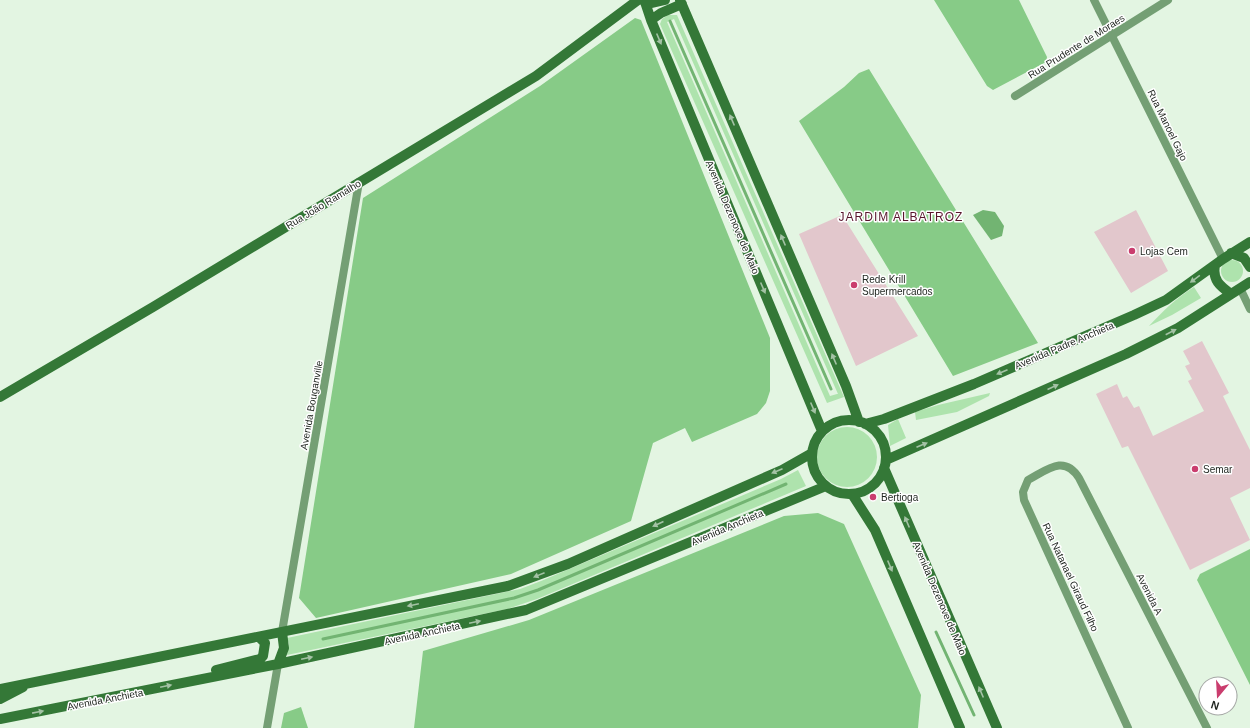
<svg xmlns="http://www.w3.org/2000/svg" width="1250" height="728" viewBox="0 0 1250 728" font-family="Helvetica,sans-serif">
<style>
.green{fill:#aee3ad;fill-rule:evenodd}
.forest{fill:#87cb87}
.water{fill:#72b472}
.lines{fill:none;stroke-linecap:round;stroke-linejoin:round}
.stream{stroke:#72b472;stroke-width:3}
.building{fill:#e2c7cc}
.street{stroke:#749f74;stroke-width:8}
.secondary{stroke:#347837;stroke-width:10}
.oneway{fill:#a4c2a5}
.poi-dot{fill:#ca3d6e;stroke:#fff;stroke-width:1.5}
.labels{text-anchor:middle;stroke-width:3;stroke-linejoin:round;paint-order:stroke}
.street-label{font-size:10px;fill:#1e241e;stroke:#fff}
.poi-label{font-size:10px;fill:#1e241e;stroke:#fff;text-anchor:start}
.quarter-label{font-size:12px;letter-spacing:1px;fill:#58152c;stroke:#fff}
</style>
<rect width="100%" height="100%" fill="#e3f5e2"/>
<path class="green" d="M668,15H677L680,22L844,397L827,403L663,31L660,24L662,19ZM674,19L838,394H837L830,396L667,22Z
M1221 271a11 11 0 1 1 22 0a11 11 0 1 1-22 0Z
M1194,287L1201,298L1172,315L1149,326C1163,311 1176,298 1194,287Z
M990,393L989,396L957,412L916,420L915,412L938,405Z
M898,419L906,438L890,446L888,425Z
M817 457a30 30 0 1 1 60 0a30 30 0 1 1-60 0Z
M798,470L806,486L537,599L507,609L287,655L289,644L287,638L520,589L541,581L781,479Z"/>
<path class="forest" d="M934,0H1019L1047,57L1046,62L993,90L987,86Z
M635,18L641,20L770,338V391L766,403L757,414L692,442L685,428L653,443L631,521L511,574L316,618L299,598L363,198L540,86Z
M869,69L1038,343L953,376L799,121L844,87L859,73Z
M818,513L844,524L921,695L918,728H414L423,651L529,620L784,516Z
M1250,549V685L1197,580L1200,574Z
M301,707L308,728H281L284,713Z"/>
<path class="water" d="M983,210L995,212L1004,226L1002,236L991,240L973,215Z"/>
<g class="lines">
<path class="stream" d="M670,21L831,389
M936,632L974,715
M323,639L514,598L538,590L786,484"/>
</g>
<path class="building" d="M1136,210L1168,271L1131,293L1094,232Z
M842,215L918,336L856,366L799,234Z
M1202,341L1229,393L1223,396L1250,450V488L1230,498L1250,540L1190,570L1128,446L1122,448L1096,394L1117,384L1123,398L1127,396L1134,408L1139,406L1153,436L1204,411L1188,381L1192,379L1185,366L1190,364L1183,351Z"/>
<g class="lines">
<path class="street" d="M1094,0L1223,259
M1015,96L1168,0
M1240,288L1250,309
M282,632L359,182
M267,728L278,664
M1128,728L1024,500L1023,492L1028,480C1047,470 1064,454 1079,478L1207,728"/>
<path class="secondary" d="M642,0L652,3L665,0
M680,0L846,386L859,422
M645,2L651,20L822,431
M651,20L661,13L682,4
M1231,253L1244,258L1250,267
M1215,265C1212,280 1220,286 1231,294
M0,397L153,307L536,76L638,0
M812 457a37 37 0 1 1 74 0a37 37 0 1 1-74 0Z
M865,424L884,419L974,384L1134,315L1166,300L1223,259L1250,242
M886,460L1126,354L1178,328L1250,282
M884,468L997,728
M852,494L875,530L960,728
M278,664L284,648L282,632
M216,670L260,659L263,656L265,643L259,637
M0,689L508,586L568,564L782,470L812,453
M0,699L23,687
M0,719L278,664L526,610L826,486"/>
</g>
<defs><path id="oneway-solid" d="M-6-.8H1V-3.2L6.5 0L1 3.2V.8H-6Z"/></defs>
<g class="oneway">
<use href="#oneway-solid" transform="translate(659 39) rotate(67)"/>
<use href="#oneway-solid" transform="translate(732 120) rotate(-113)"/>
<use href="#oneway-solid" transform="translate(783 240) rotate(-113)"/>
<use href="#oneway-solid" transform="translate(1195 279) rotate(144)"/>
<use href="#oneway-solid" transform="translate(763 288) rotate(67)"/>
<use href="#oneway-solid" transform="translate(1171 332) rotate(-27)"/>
<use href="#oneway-solid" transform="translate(834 359) rotate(-113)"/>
<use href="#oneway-solid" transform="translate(1002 372) rotate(157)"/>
<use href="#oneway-solid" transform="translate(1053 387) rotate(-24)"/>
<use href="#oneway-solid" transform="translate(813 408) rotate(67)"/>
<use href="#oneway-solid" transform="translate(922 445) rotate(-23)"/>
<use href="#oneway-solid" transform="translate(777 471) rotate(157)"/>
<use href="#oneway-solid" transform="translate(907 522) rotate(-113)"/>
<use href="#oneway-solid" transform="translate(658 524) rotate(156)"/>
<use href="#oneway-solid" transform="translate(890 566) rotate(67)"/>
<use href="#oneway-solid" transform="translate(539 575) rotate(158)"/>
<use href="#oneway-solid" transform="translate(413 605) rotate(168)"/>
<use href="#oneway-solid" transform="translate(475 622) rotate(-12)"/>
<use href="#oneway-solid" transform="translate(307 658) rotate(-12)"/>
<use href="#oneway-solid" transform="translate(166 686) rotate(-12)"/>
<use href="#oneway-solid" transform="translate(981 692) rotate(-113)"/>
<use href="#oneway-solid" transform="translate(38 712) rotate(-11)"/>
</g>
<g class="poi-dot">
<circle cx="1132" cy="251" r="4"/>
<circle cx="854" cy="285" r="4"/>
<circle cx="1195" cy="469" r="4"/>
<circle cx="873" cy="497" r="4"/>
</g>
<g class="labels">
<g class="street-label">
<text transform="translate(1076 46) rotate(-32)" y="4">Rua Prudente de Moraes</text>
<text transform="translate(1168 125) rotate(64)" y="4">Rua Manoel Gajo</text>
<text transform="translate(323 204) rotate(-31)" y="4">Rua João Ramalho</text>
<text transform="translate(733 217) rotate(67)" y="4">Avenida Dezenove de Maio</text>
<text transform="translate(1064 345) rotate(-23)" y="4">Avenida Padre Anchieta</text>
<text transform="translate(311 405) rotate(-80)" y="4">Avenida Bouganville</text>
<text transform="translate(727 527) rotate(-23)" y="4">Avenida Anchieta</text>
<text transform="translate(1071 577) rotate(65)" y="4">Rua Natanael Giraud Filho</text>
<text transform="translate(1150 594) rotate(63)" y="4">Avenida A</text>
<text transform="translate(940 598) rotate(67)" y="4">Avenida Dezenove de Maio</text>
<text transform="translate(422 633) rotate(-12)" y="4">Avenida Anchieta</text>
<text transform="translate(105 699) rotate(-11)" y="4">Avenida Anchieta</text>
</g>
<g class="poi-label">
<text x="1140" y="255">Lojas Cem</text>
<text x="862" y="283">Rede Krill<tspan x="862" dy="12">Supermercados</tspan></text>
<text x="1203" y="473">Semar</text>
<text x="881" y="501">Bertioga</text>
</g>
<g class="quarter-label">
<text x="901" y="221">JARDIM ALBATROZ</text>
</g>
</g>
<g transform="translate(1218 696) rotate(198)"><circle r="19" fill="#ffffff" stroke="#a5a7a5"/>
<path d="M0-3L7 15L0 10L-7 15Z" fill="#ca3d6e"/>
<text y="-6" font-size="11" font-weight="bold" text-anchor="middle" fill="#1e241e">N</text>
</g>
</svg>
